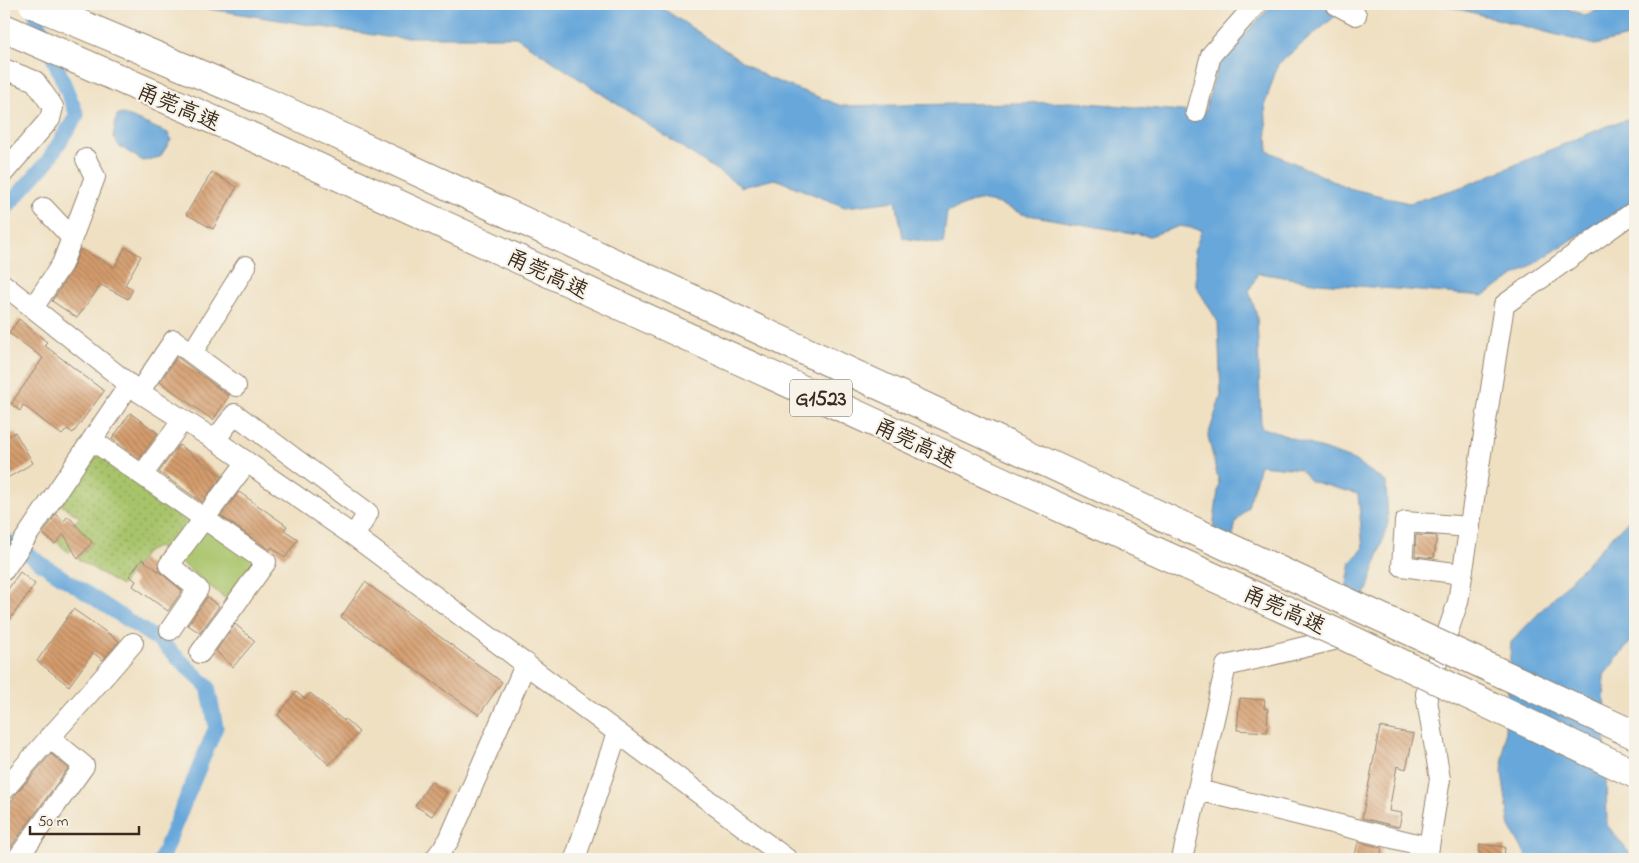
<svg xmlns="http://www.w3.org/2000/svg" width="1639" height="863" viewBox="0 0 1639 863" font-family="'Indie Flower','LXGW WenKai TC',sans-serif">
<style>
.green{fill:#a8c46b;stroke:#727744}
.park{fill:url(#park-dots);stroke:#727744}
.water{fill:#67a7da;stroke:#51687c}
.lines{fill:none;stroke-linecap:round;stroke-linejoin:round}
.canal{stroke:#67a7da;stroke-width:15}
.building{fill:url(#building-back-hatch)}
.minor-casing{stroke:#958570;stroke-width:22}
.minor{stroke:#fff;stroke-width:20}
.highway-bridge-casing{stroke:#958570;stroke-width:30;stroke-linecap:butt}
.highway-bridge{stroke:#fff;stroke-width:28}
.labels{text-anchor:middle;stroke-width:4.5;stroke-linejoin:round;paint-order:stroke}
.shield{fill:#f7f3e8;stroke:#73665b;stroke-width:1}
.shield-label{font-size:21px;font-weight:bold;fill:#3b2a1e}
.street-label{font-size:22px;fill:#3b2a1e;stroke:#f7f3e8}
</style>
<defs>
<pattern id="park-dots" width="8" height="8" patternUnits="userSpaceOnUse" patternTransform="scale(1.25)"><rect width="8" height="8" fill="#a8c46b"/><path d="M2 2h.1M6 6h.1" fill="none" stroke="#8a9f57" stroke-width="1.8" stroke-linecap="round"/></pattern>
<pattern id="building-back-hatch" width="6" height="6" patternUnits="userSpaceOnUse" patternTransform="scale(1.25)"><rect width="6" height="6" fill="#d49c6d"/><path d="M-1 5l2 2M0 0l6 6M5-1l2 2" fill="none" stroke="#ad7f59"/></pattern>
</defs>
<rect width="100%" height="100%" fill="#f7f3e8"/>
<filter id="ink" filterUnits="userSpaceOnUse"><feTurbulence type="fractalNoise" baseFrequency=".02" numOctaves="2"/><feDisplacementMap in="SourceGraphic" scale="10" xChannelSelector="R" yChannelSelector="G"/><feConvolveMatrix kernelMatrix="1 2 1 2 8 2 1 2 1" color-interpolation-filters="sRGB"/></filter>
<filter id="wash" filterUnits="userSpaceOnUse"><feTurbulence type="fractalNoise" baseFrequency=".0096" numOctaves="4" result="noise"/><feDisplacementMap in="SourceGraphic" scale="20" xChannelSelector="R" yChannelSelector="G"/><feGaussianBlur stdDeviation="1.12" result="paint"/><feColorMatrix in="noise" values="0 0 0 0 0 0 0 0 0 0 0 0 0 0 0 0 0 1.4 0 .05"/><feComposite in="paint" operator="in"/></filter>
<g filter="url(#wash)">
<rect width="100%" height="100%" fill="#efe0c2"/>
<path class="green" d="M204,523L259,563L231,603L178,560Z"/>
<path class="park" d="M94,447L198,518L173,555L157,547L145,553L121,586L78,559L92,543L86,536L69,553L57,542L80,517L55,501Z"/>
<path class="water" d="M178,4H656L766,77L842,106L1077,102L1204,113L1219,62L1273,4H1350L1278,64L1265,104L1268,151L1349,188L1409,203L1465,186L1607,126L1635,117V200L1483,296L1320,283L1258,273L1249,291L1257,316L1261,427L1354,460L1386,482L1388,523L1368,588L1359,608L1344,601L1351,561L1363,549L1358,494L1310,481L1300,469L1260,465L1248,507L1236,522L1230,549L1212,536L1219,483L1208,436L1221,396L1218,322L1196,286V262L1194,251L1202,230L1180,226L1150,236L1022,214L996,203L978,200L947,212L943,244L903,238L896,201L845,207L775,179L742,187L516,37H386Z
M1440,4H1556L1586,16L1609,4H1635V35L1595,45Z
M123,114L168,133L171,140L160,157L143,161L119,146L113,136L117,115Z
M1635,513V636L1604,675L1607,825L1634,859H1528L1510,827L1502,773L1511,642Z"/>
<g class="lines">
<path class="canal" d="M4,210L47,162L77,115L31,4
M4,539L161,642L208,687L216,727L161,859"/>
</g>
<g id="blocks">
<path class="building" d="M212,172L237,187L213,229L186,214Z
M125,247L141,256L125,285L133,289L128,299L101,285L77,318L52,301L72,270L80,249L115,267Z
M19,319L47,342L44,345L104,391L73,433L67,429L62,435L23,405L20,411L11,404L43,358L9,333Z
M177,357L229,396L213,420L160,382Z
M130,413L158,433L139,459L112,439Z
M15,432L33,463L4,480V439Z
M179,445L222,476L202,502L159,472Z
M239,492L287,526L284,530L298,539L285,558L272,547L270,550L221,516Z
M56,514L64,521L68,516L92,542L78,559L64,534L55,544L43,534Z
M1416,535L1437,536L1434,558L1415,556Z
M142,559L160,572L182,591L168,611L133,586L136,581L129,576Z
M20,572L35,584L4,628V595Z
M365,582L502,682L479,715L341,617Z
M207,597L219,606L200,633L188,625Z
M73,609L119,641L103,660L93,653L69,686L37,661Z
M235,624L255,641L233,667L216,651Z
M296,692L305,699L310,693L344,721L345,719L359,732L329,765L278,715Z
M1240,698L1265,700L1264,708L1268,709L1267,732L1237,730Z
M1380,727L1414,734L1406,769L1397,766L1389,811L1402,813L1399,827L1362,818Z
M51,754L68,768L7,852L5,859H4V813L16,794Z
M431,781L447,792L432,816L415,806Z
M1358,842L1382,848L1380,859H1354Z
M1480,844L1505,847L1504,859H1479Z"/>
</g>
</g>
<g filter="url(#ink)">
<use href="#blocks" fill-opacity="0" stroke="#958570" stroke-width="1"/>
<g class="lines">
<g class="minor-casing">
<path id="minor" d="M1335,4L1356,15
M4,69L35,81L53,107L50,119L4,172
M1196,112L1211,55L1256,4
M44,208L72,238
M4,285L139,392L215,440L354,536L787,859
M33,308L62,264L95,177L86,159
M192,353L246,266
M139,392L174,340L236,386
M92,440L266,562L200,653
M215,440L235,414L368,513L354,536
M142,475L183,420
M4,570L129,385
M1462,574L1402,566L1405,522L1470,527
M170,630L198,589L169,565L247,462
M4,790C46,740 91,693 133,643
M1198,790L1429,847
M17,859L84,766L49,737
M435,859L449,840L526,663
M575,859L617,733
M1182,859L1226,666L1346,637
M1427,859L1440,779L1426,694L1458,602L1504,305L1635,211"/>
</g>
<use href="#minor" class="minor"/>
<g class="highway-bridge-casing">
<path id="highway-bridge" d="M33,4L273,105L1635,735
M4,28L259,140L1089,521L1346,637L1635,774"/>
</g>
<use href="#highway-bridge" class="highway-bridge"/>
</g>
</g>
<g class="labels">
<rect class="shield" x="790" y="379.5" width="62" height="37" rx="4"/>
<g class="shield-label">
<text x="821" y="405">G1523</text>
</g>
<g class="street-label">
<text transform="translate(179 106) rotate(23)" y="8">甬莞高速</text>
<text transform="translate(548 273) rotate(25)" y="8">甬莞高速</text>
<text transform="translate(916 442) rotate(25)" y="8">甬莞高速</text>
<text transform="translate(1285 609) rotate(24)" y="8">甬莞高速</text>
</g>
</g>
<rect width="1639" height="863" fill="none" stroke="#f7f3e8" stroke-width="20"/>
<path d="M30 826v8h109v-8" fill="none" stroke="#3b2a1e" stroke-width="2.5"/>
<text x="38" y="826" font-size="15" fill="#3b2a1e" stroke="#f7f3e8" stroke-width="4" paint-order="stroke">50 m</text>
</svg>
